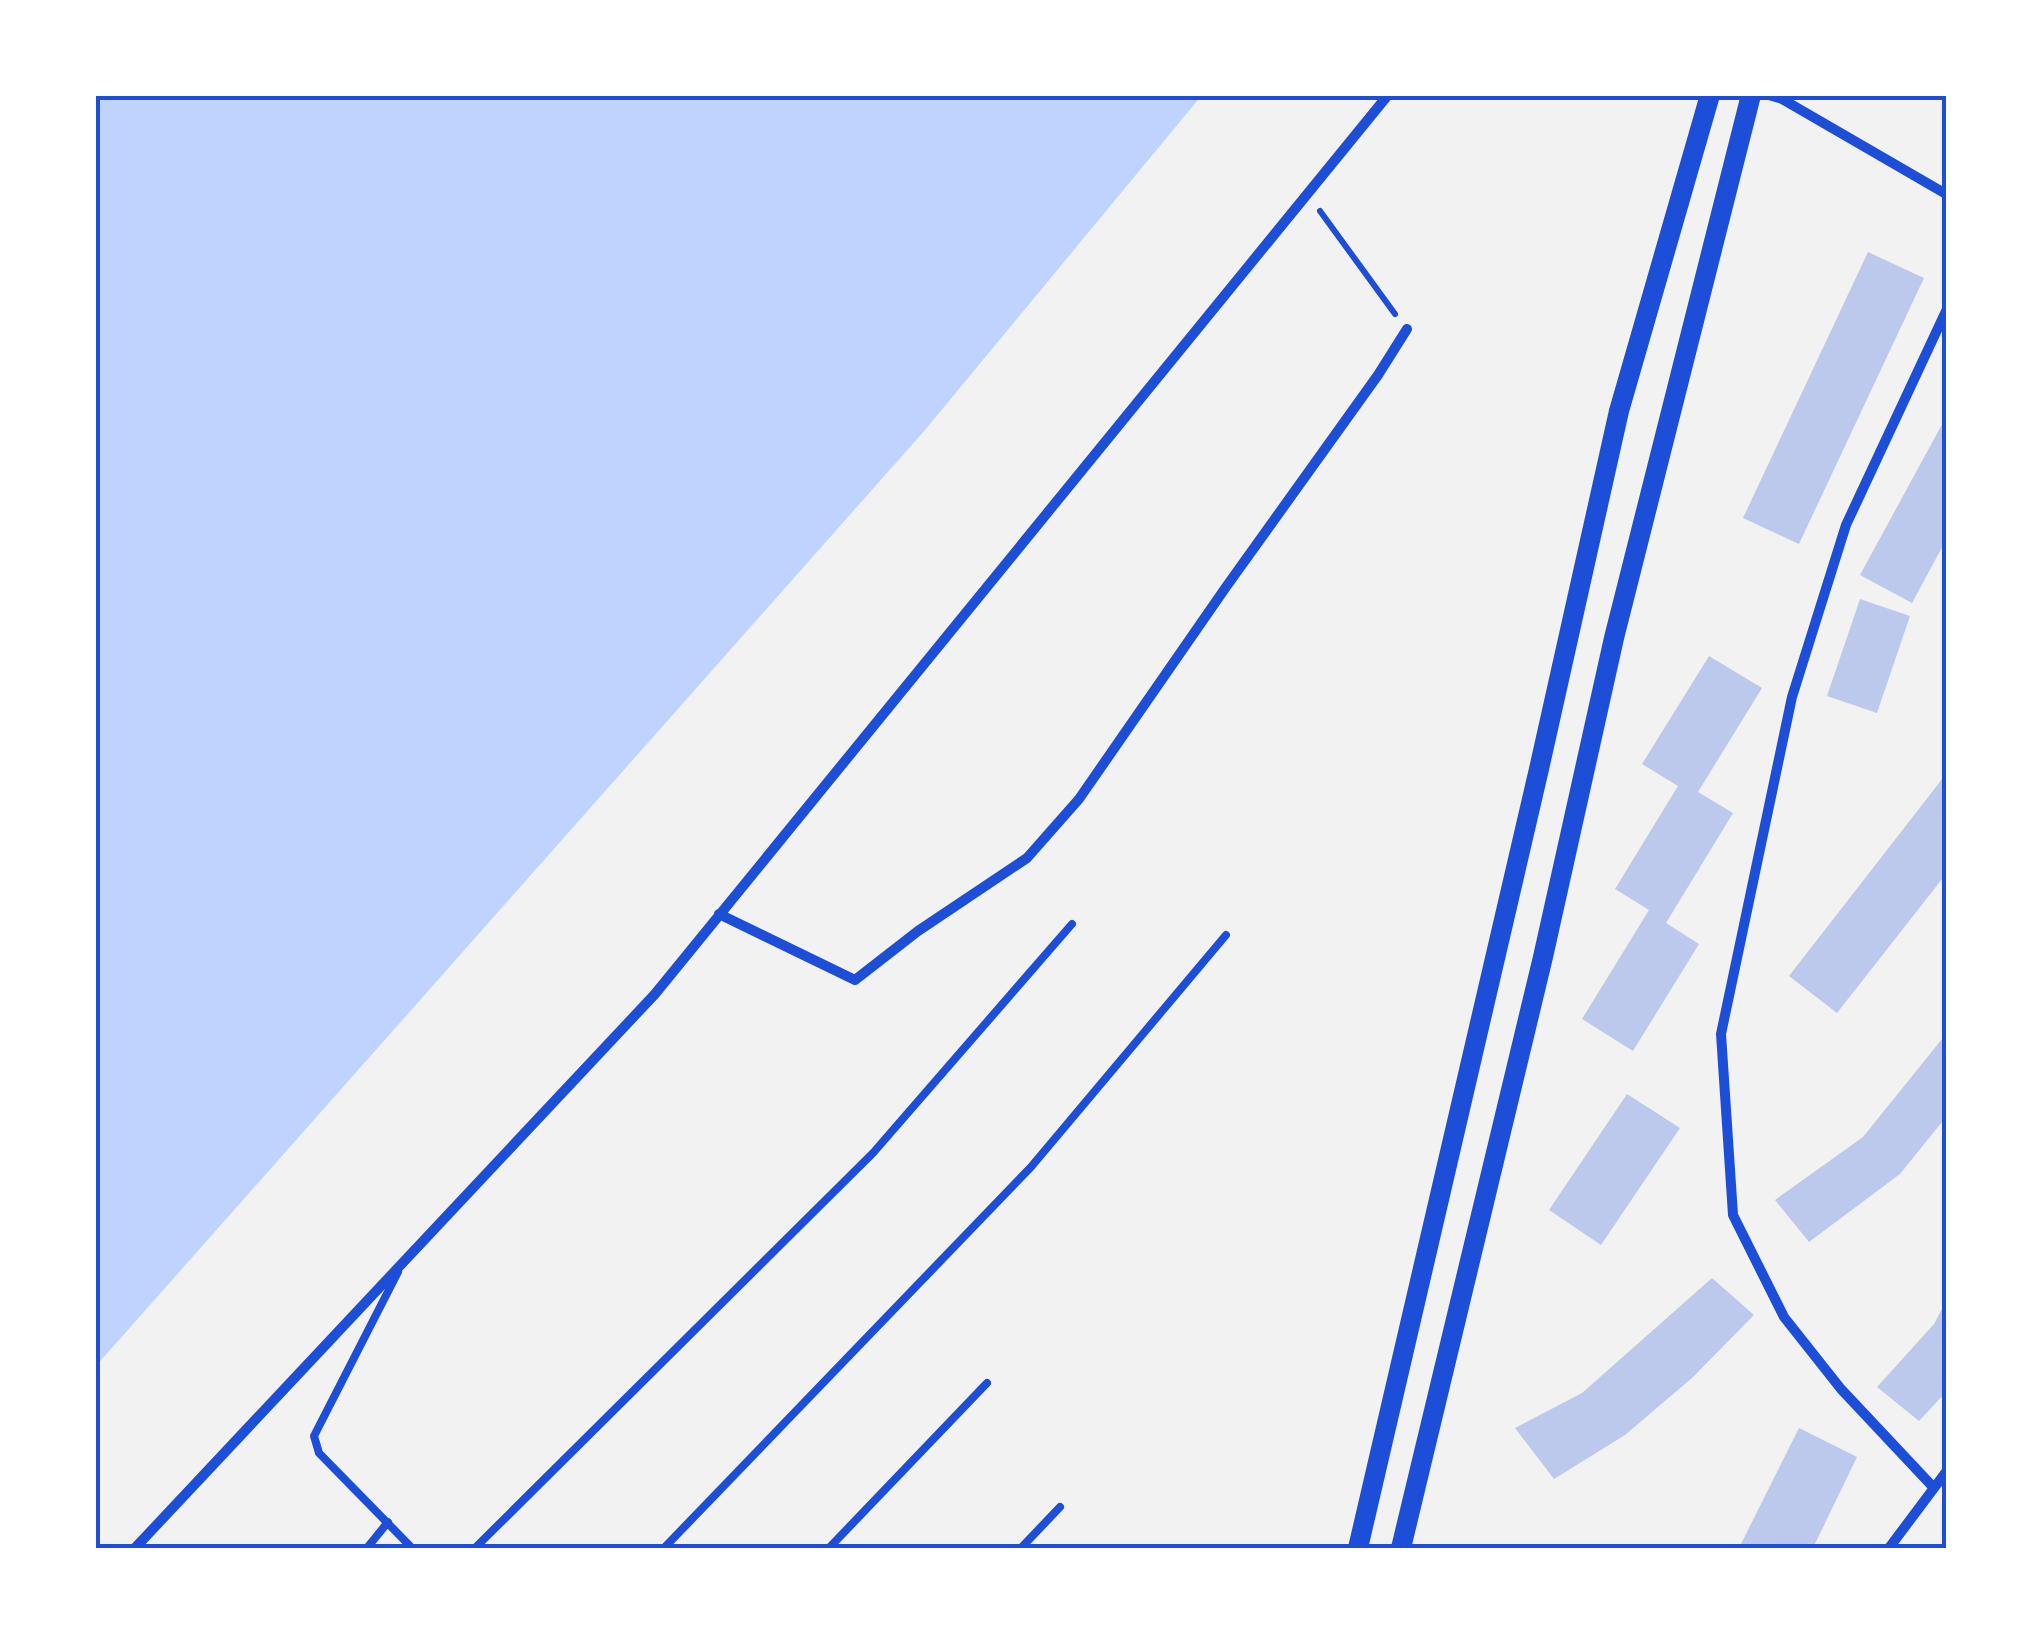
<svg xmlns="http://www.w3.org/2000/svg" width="2041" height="1643" viewBox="0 0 2041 1643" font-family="Jost,sans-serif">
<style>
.water{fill:#bfd3fe}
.building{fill:#bdc9ec}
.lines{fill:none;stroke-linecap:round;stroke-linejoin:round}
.path{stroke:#1d4ed8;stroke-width:6}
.service{stroke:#1d4ed8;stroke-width:8}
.minor{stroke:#1d4ed8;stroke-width:10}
.secondary{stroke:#1d4ed8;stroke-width:20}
.neatline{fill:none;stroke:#1d4ed8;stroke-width:4}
</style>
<rect width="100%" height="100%" fill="#f2f2f2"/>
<path class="water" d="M95,95H1202L925,430L95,1367Z"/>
<path class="building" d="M1868,252L1924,278L1799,544L1743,518Z
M1946,417V540L1912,603L1860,575Z
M1860,599L1910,616L1877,713L1827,696Z
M1709,656L1762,688L1698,792L1733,813L1666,923L1699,944L1633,1051L1582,1019L1649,910L1615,889L1678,786L1642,764Z
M1946,774V874L1837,1013L1789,976Z
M1946,1034V1117L1900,1174L1809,1242L1775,1200L1863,1137Z
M1627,1094L1680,1128L1601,1245L1549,1210Z
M1712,1278L1754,1315L1692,1378L1625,1435L1554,1479L1515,1428L1582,1393Z
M1946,1301V1392L1919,1421L1877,1387L1934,1324Z
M1799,1428L1857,1457L1813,1548H1739Z"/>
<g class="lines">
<path class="path" d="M1320,211L1395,314"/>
<path class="service" d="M398,1272L314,1436L319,1453L412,1548
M367,1548L388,1522
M475,1548L873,1153L1072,924
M664,1548L1031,1167L1226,935
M829,1548L987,1383
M1021,1548L1060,1507"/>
<path class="minor" d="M1769,95L1782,99L1946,194
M1946,311L1846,525L1792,697L1721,1034L1733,1215L1784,1317L1841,1389L1934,1488L1946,1472
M719,914L855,980L918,931L1027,858L1079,799L1226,587L1378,375L1407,329
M135,1548L655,994L1388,95
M1889,1548L1934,1488"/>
<path class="secondary" d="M1358,1548L1539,769L1619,411L1710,95
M1401,1548L1543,957L1614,638L1751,95"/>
</g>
<rect width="2041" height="1643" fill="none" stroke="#ffffff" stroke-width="195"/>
<rect x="98" y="98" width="1846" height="1448" class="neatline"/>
</svg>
